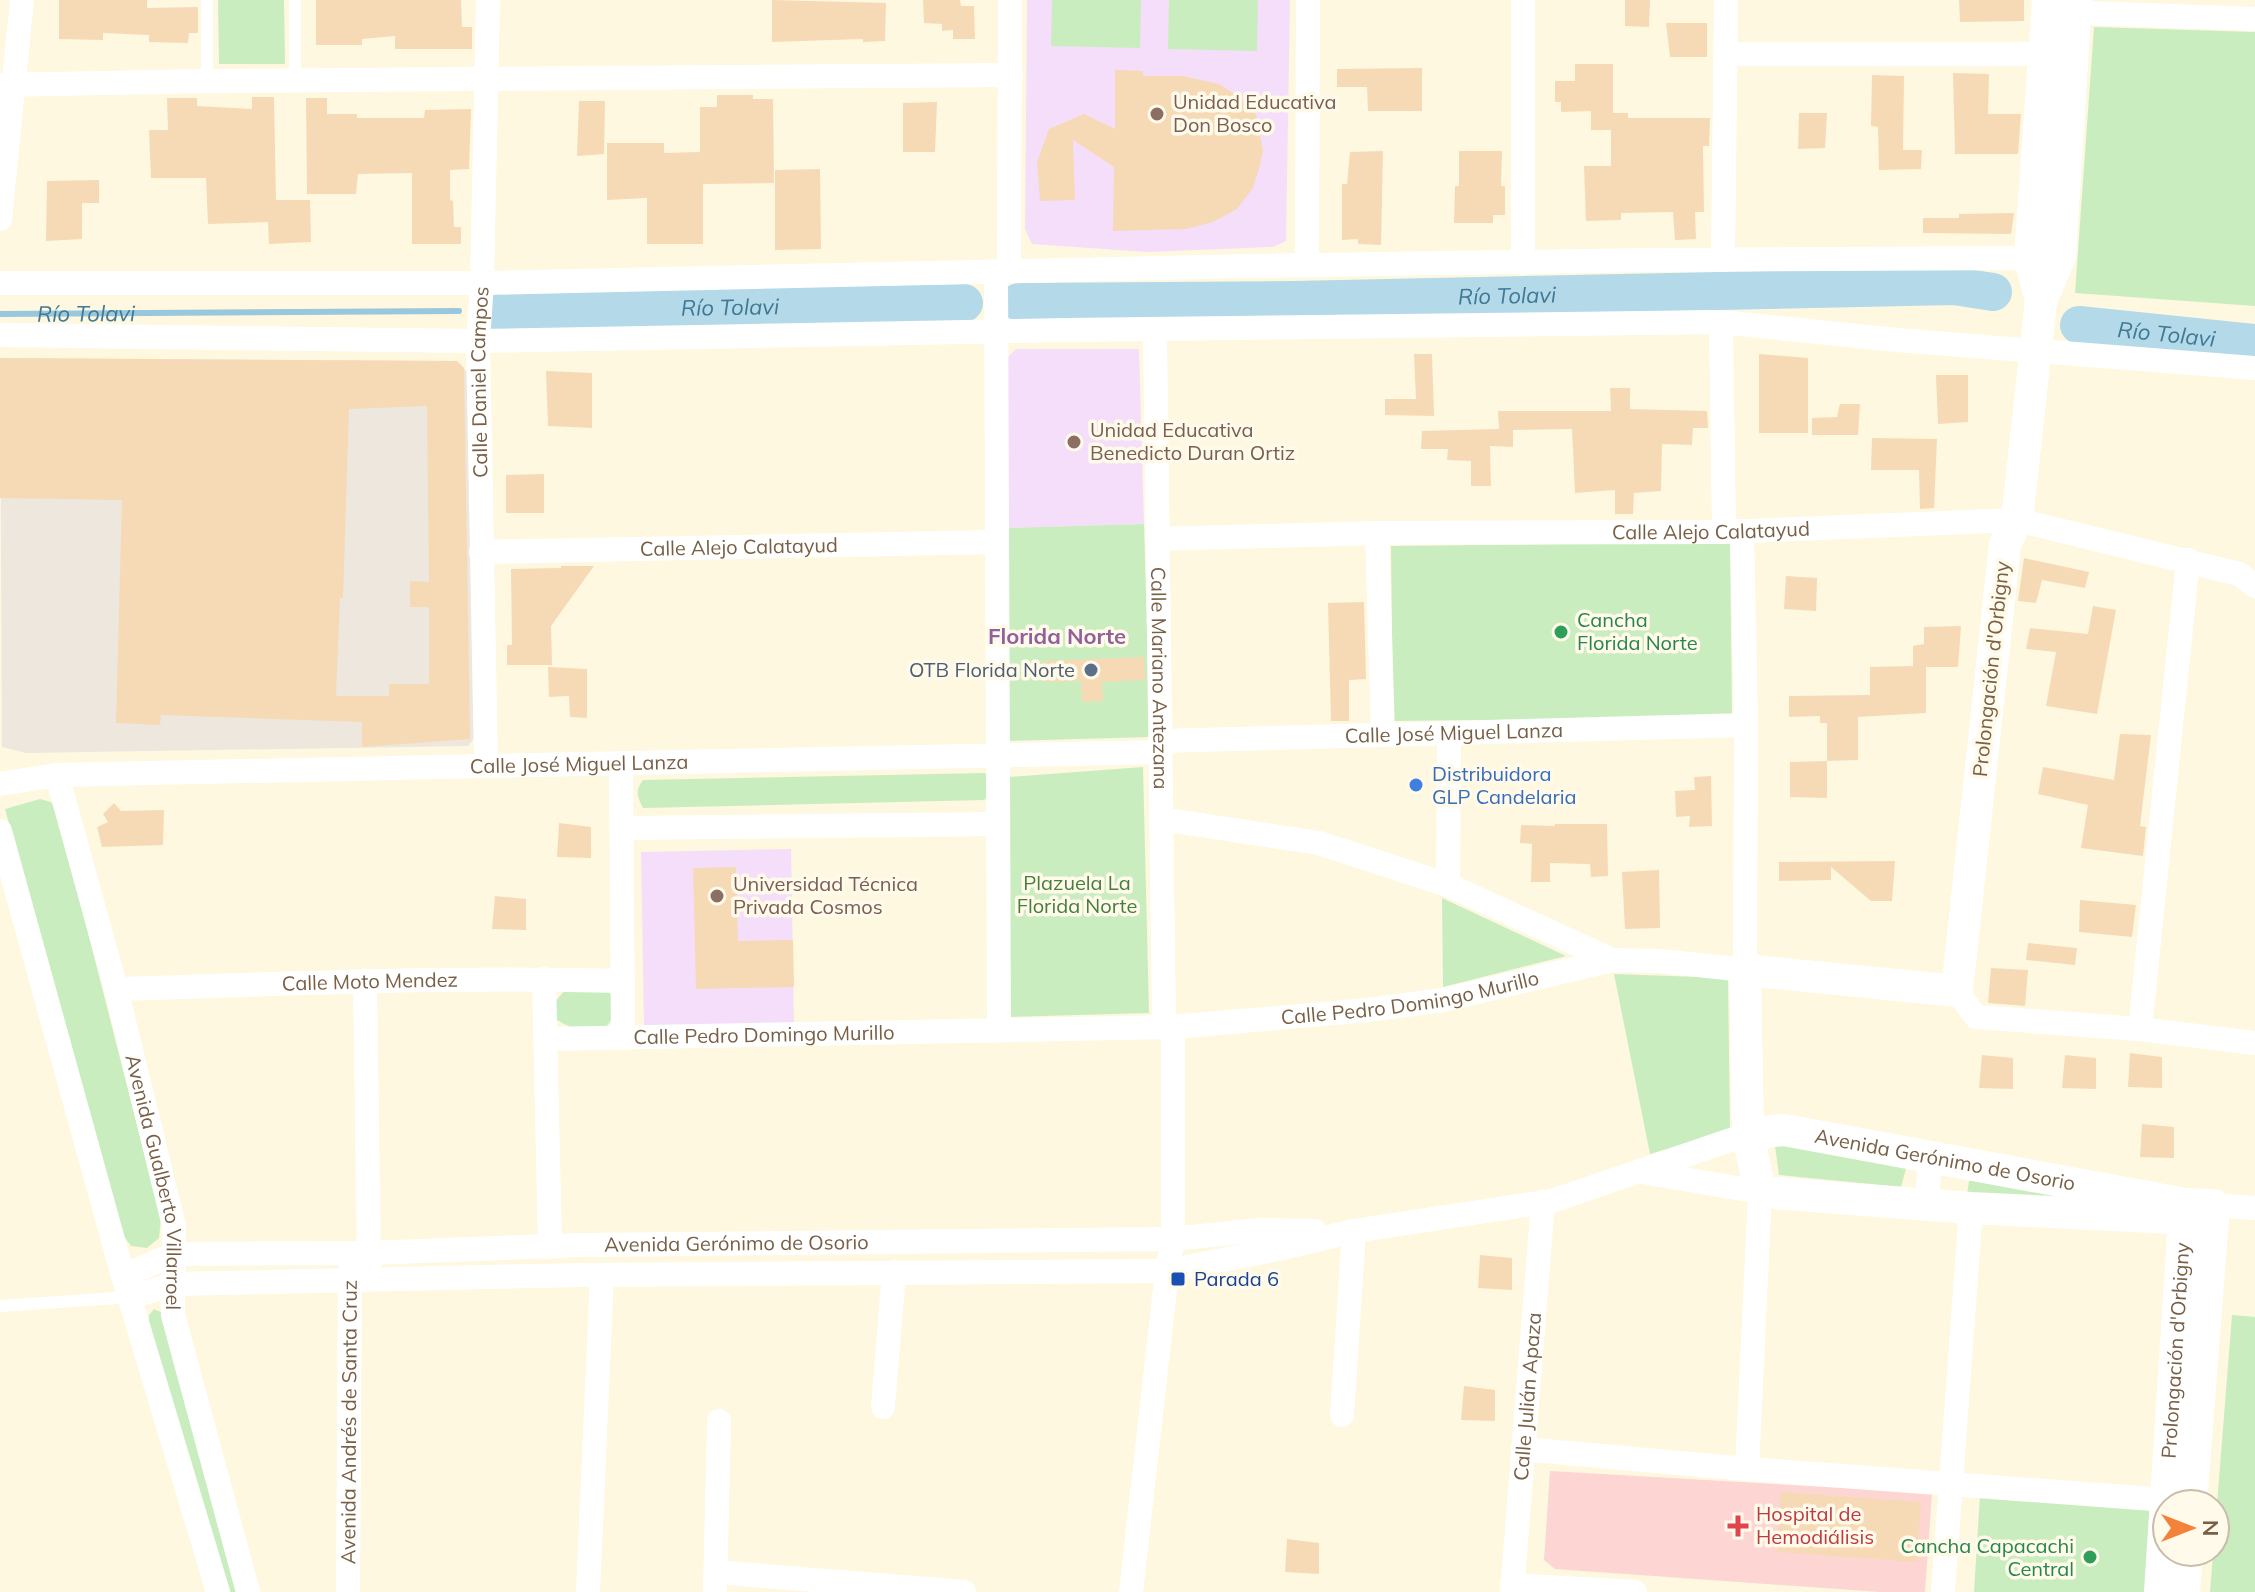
<svg xmlns="http://www.w3.org/2000/svg" width="2255" height="1592" viewBox="0 0 2255 1592" font-family="Mulish,sans-serif">
<style>
.industrial{fill:#ede7dd}
.education{fill:#f5defa}
.medical{fill:#fdd5d3}
.green{fill:#caedbf}
.lines{fill:none;stroke-linecap:round;stroke-linejoin:round}
.stream{stroke:#99c7dc;stroke-width:6}
.river{stroke:#b4d9e9;stroke-width:38}
.building{fill:#f6dab6;fill-rule:evenodd}
.service{stroke:#fff;stroke-width:12}
.minor{stroke:#fff;stroke-width:24}
.tertiary{stroke:#fff;stroke-width:32}
.education-dot{fill:#8d6e63;stroke:#fffae9;stroke-width:3}
.leisure-dot{fill:#2e9e5b;stroke:#fffae9;stroke-width:3}
.service-dot{fill:#5c6f8a;stroke:#fffae9;stroke-width:3}
.shop-dot{fill:#3f7fe0;stroke:#fffae9;stroke-width:3}
.transit-dot{fill:#1a4fb4;stroke:#fffae9;stroke-width:3}
.health-dot{fill:#e0444e;stroke:#fffae9;stroke-width:3}
.labels{text-anchor:middle;stroke-width:7;stroke-linejoin:round;paint-order:stroke}
.education-label{font-size:20px;fill:#785e54;stroke:#fffae9;text-anchor:start}
.street-label{font-size:20px;fill:#786046;stroke:#fffae9}
.leisure-label{font-size:20px;fill:#27864d;stroke:#fffae9;text-anchor:start}
.service-label{font-size:20px;fill:#4e5e75;stroke:#fffae9;text-anchor:end}
.shop-label{font-size:20px;fill:#366cbe;stroke:#fffae9;text-anchor:start}
.park-label{font-size:20px;fill:#457f3c;stroke:#fffae9}
.transit-label{font-size:20px;fill:#164399;stroke:#fffae9;text-anchor:start}
.health-label{font-size:20px;fill:#be3a42;stroke:#fffae9;text-anchor:start}
.water-label{font-size:22px;font-style:italic;fill:#407995;stroke:#fffae9}
.neighbourhood-label{font-size:22px;font-weight:bold;fill:#92609c;stroke:#fffae9}
</style>
<rect width="100%" height="100%" fill="#fef8e1"/>
<path class="industrial" d="M0,358L457,361L469,374L475,738L468,746L26,753L2,747Z"/>
<path class="education" d="M1027,0H1290L1286,241L1273,247L1147,252L1032,244L1025,229Z
M1016,349H1139L1144,524L1006,528L1005,360Z
M791,849L794,1025L644,1026L641,852Z"/>
<path class="medical" d="M1550,1471L1932,1493L1925,1592H1880L1555,1569L1544,1560Z"/>
<path class="green" d="M218,0H284L285,64H219Z
M1052,0H1141L1140,48L1051,46Z
M1169,0H1258L1257,51L1168,49Z
M2094,27L2255,32V306L2075,293Z
M1144,524L1150,737L1008,741L1006,528Z
M1730,542L1732,717L1393,721L1391,546Z
M1143,767L1149,1013L1009,1017L1008,777Z
M985,773L991,780L992,793L984,800L643,808C637,796 635,791 643,780Z
M40,799L51,802L57,811L161,1219L159,1238L147,1248L131,1246L120,1231L5,809Z
M1442,898L1566,956L1443,987Z
M1614,974L1728,978L1730,1130L1650,1154Z
M567,988H604L612,995C612,1003 614,1015 610,1022C598,1040 567,1027 554,1018L552,1005Z
M1789,1144L1907,1165L1901,1187L1779,1175L1775,1146Z
M1970,1174L2106,1201L1967,1195Z
M154,1309L163,1313L238,1592H229L149,1325V1315Z
M2232,1315L2255,1317V1592H2210Z
M1980,1495L2150,1506L2145,1592H1974Z"/>
<g class="lines">
<path class="stream" id="s1" d="M0,314L459,311"/>
<g class="river">
<path id="s2" d="M1019,302L1294,300L1954,286L1993,292"/>
<path id="s3" d="M496,311L964,303"/>
<path id="s4" d="M2079,325L2255,343"/>
</g>
</g>
<path class="building" d="M59,0H147V8L198,7V33H189L188,43L149,42V35L103,33V40L59,39Z
M316,0H461L462,27H472V49H395V36L362,39V45H316Z
M772,0L886,3L885,41L863,42V39L772,42Z
M923,0H960L961,6H974L975,39H953V30L942,31V24L924,23Z
M1625,0H1650L1649,27L1625,26Z
M1959,0H2024V21L1960,22Z
M1666,23H1707V57H1670Z
M1575,64H1613V113H1628V118H1710L1709,146H1703L1704,212H1695L1696,239L1675,240L1673,212L1621,213V220L1586,221L1584,166H1611V130H1591V111L1561,112V102H1555V81H1575Z
M1422,68V111H1368L1367,87H1337V69Z
M1115,70L1143,71V76H1183L1219,84L1239,97L1256,114L1263,150L1260,165L1253,188L1237,209L1213,222L1186,229L1113,231L1114,167L1073,140L1075,200L1040,201L1037,162L1049,129L1084,114L1115,129Z
M1953,73L1989,74L1988,114H2021L2018,154H1955Z
M1872,75L1904,76L1903,150H1922L1921,169L1879,170L1878,127L1871,126Z
M717,95H753V99H773L774,183L703,184V244H647V198L607,200V143H664V153L700,152V107H717Z
M252,97H274L276,200H310L311,242L269,244L268,222L208,224L206,178H151L149,130H168L167,98H197V106L252,109Z
M306,98H327V114H357V118H424L425,110L471,109L469,169L450,170V200L453,201L454,227H461V244H412V173L358,174L356,194H307Z
M579,101H605L604,154L577,156Z
M937,102L935,152H903V103Z
M1799,113H1827L1825,148L1798,149Z
M1383,151L1381,245L1358,244V239L1342,240V184H1347L1350,152Z
M1459,151H1502L1501,186H1505V215H1493V223H1454L1455,186H1459Z
M820,169L821,249L775,250V170Z
M99,180V203H82V239L46,241L47,181Z
M2014,213L2011,234L1923,233V218H1959V214Z
M1414,354H1432L1434,416L1385,415V399H1416Z
M1759,354L1808,358V433H1759Z
M0,358L457,361L464,368L470,739L362,747V722L161,715L160,725L116,723L122,500L0,498ZM427,406L429,582L410,581V607H429V684H389V696H336L340,598H343L349,409Z
M546,371L592,373V428L548,426Z
M1936,375H1968V422L1938,424Z
M1610,388H1630V409L1707,411L1708,428H1693L1692,445L1662,444L1661,491L1634,493L1633,514H1615V490L1575,493L1572,429L1513,430V447L1490,446L1491,486H1471V461L1447,460L1448,449H1421L1422,431L1499,429L1498,411H1611Z
M1840,404H1860L1858,435H1812V418L1837,417Z
M1872,438L1937,439L1934,508L1920,509L1919,470H1871Z
M544,474V513H506V475Z
M2024,558L2089,572L2085,588L2042,580L2036,603L2018,601Z
M561,566H594L551,626L552,665H507V645H512L511,569L561,568Z
M1786,576L1817,578L1816,611L1784,609Z
M1364,602L1366,679L1349,680V721H1331L1328,603Z
M2093,606L2116,610L2097,714L2046,706L2056,652L2026,649L2030,628L2088,634Z
M1961,626L1958,667H1926V713L1858,717V760L1827,761V723H1820V716L1789,717V696L1870,695V667L1913,666V646L1924,644V627Z
M1144,657L1145,680L1102,682L1103,701L1082,702L1081,681L1044,682L1043,661Z
M548,667L587,669V718L570,717L569,696L549,697Z
M2120,734L2151,735L2140,826L2146,827L2143,856L2081,848L2088,805L2038,794L2043,767L2114,780Z
M1827,761V798L1790,797V762Z
M1711,776L1712,826L1689,827L1690,816L1676,817L1675,791L1695,790L1694,777Z
M114,803L121,811L164,810L163,845L102,847L97,827L108,822L103,814Z
M559,823L591,827V858L557,857Z
M1555,824H1607L1608,876L1591,877L1590,864L1550,863V882H1531L1532,844L1520,843L1521,825L1555,826Z
M1895,861L1892,901H1871L1831,867V880L1779,881V862Z
M736,867L738,941L793,940L794,987L696,989L693,868Z
M1659,870L1660,928L1625,929L1622,872Z
M495,896L526,899V930L492,929Z
M2080,900L2136,905L2132,937L2079,932Z
M2028,943L2077,948L2075,965L2026,960Z
M1991,968L2028,970L2025,1006L1988,1003Z
M2130,1053L2162,1057V1088L2128,1087Z
M1982,1055L2013,1058V1089L1979,1088Z
M2065,1055L2096,1058V1089L2062,1088Z
M2142,1124L2174,1127V1158L2140,1157Z
M1480,1255L1512,1258V1290L1478,1288Z
M1464,1386L1495,1390V1421L1461,1420Z
M1781,1492L1921,1502L1917,1562L1777,1552Z
M1287,1539L1319,1543V1574L1285,1572Z"/>
<g class="lines">
<path class="service" d="M207,0V81
M295,0V80
M0,1306L130,1297"/>
<g class="minor">
<path d="M2058,12L2255,19"/>
<path d="M1726,54H2043"/>
<path d="M0,85L207,81L1011,75"/>
<path d="M0,219L22,0"/>
<path d="M1723,260L1726,0"/>
<path d="M1523,263V0"/>
<path d="M1307,265L1308,0"/>
<path d="M1009,271L1010,0"/>
<path d="M996,272L999,1029"/>
<path d="M0,283H482L1249,266L1651,260L2030,258"/>
<path d="M1721,322L1724,532"/>
<path id="s5" d="M1155,330L1164,1027"/>
<path d="M0,335L478,341L1066,330L1721,322L1897,340L2255,368"/>
<path d="M1377,533L1383,735"/>
<path id="s6" d="M1157,539L1377,533L1724,532L2017,520L2239,574L2255,586"/>
<path id="s7" d="M481,552L997,542"/>
<path id="s8" d="M1160,741L1746,725"/>
<path d="M621,763L623,1038"/>
<path id="s9" d="M486,766L478,341L482,283L488,0"/>
<path id="s10" d="M57,775L116,989L174,1226L173,1315L248,1592"/>
<path id="s11" d="M0,784L57,775L1161,752"/>
<path d="M1161,819L1319,843L1448,885L1612,960"/>
<path d="M622,828L998,824"/>
<path d="M0,831L123,1276L218,1592"/>
<path d="M1448,885L1449,733"/>
<path d="M544,979L550,1247"/>
<path d="M365,981L369,1267"/>
<path id="s12" d="M116,989C285,984 454,976 623,981"/>
<path d="M1957,991L1976,1017L2140,1029L2255,1043"/>
<path d="M2140,1029L2188,560"/>
<path id="s13" d="M546,1039L1173,1027L1368,1010L1443,1000L1612,960L1660,961L1745,970L1746,725L1742,531"/>
<path d="M1643,1172L1760,1192L1747,1469"/>
<path d="M1926,1204L1931,1155"/>
<path d="M2214,1205L2255,1208"/>
<path id="s14" d="M123,1276L174,1254L369,1253L579,1245L1173,1239L1259,1230L1315,1231"/>
<path d="M130,1297L175,1284L581,1275L1167,1271L1278,1249L1354,1231L1552,1201L1748,1134"/>
<path d="M883,1407L894,1272"/>
<path d="M1342,1415L1354,1231"/>
<path d="M1523,1449L1747,1469L2167,1500"/>
<path d="M716,1572L964,1592"/>
<path d="M1512,1585L1635,1592"/>
<path id="s15" d="M348,1592L350,1267"/>
<path d="M588,1592L602,1275"/>
<path d="M715,1592L719,1421"/>
<path d="M1131,1592L1167,1271L1173,1239V1027"/>
<path id="s16" d="M1512,1592L1543,1202"/>
<path d="M1943,1592L1971,1208"/>
</g>
<g class="tertiary">
<path d="M2076,0L2060,256L2041,301L2017,520L2005,544L1957,991L1745,970L1748,1134L1760,1192L1971,1208L2213,1220"/>
<path d="M2041,301L2030,258L2048,0"/>
<path id="s17" d="M1748,1134L1784,1130L2185,1204L2214,1205L2191,1504"/>
<path id="s18" d="M2160,1592L2185,1204"/>
<path d="M2184,1592L2187,1552"/>
</g>
</g>
<g class="education-dot">
<circle cx="1157" cy="114" r="8"/>
<circle cx="1074" cy="442" r="8"/>
<circle cx="717" cy="896" r="8"/>
</g>
<g class="leisure-dot">
<circle cx="1561" cy="632" r="8"/>
<circle cx="2090" cy="1557" r="8"/>
</g>
<circle class="service-dot" cx="1091" cy="670" r="8"/>
<circle class="shop-dot" cx="1416" cy="785" r="8"/>
<rect class="transit-dot" x="1170" y="1271" width="16" height="16" rx="4"/>
<path class="health-dot" d="M1734 1514h8v8h8v8h-8v8h-8v-8h-8v-8h8z"/>
<g class="labels">
<g class="education-label">
<text x="1173" y="109">Unidad Educativa<tspan x="1173" dy="23">Don Bosco</tspan></text>
<text x="1090" y="437">Unidad Educativa<tspan x="1090" dy="23">Benedicto Duran Ortiz</tspan></text>
<text x="733" y="891">Universidad Técnica<tspan x="733" dy="23">Privada Cosmos</tspan></text>
</g>
<g class="street-label">
<text dy="7" stroke="none"><textPath href="#s9" startOffset="384">Calle Daniel Campos</textPath></text>
<text dy="7" stroke="none"><textPath href="#s6" startOffset="554">Calle Alejo Calatayud</textPath></text>
<text dy="7" stroke="none"><textPath href="#s7" startOffset="258">Calle Alejo Calatayud</textPath></text>
<text transform="translate(1991 669) rotate(-84)" y="7">Prolongación d'Orbigny</text>
<text dy="7" stroke="none"><textPath href="#s5" startOffset="348">Calle Mariano Antezana</textPath></text>
<text dy="7" stroke="none"><textPath href="#s8" startOffset="294">Calle José Miguel Lanza</textPath></text>
<text dy="7" stroke="none"><textPath href="#s11" startOffset="580">Calle José Miguel Lanza</textPath></text>
<text dy="7" stroke="none"><textPath href="#s12" startOffset="254">Calle Moto Mendez</textPath></text>
<text dy="7" stroke="none"><textPath href="#s13" startOffset="866">Calle Pedro Domingo Murillo</textPath></text>
<text dy="7" stroke="none"><textPath href="#s13" startOffset="218">Calle Pedro Domingo Murillo</textPath></text>
<text dy="7" stroke="none"><textPath href="#s17" startOffset="200">Avenida Gerónimo de Osorio</textPath></text>
<text dy="7" stroke="none"><textPath href="#s10" startOffset="420">Avenida Gualberto Villarroel</textPath></text>
<text dy="7" stroke="none"><textPath href="#s14" startOffset="618">Avenida Gerónimo de Osorio</textPath></text>
<text dy="7" stroke="none"><textPath href="#s18" startOffset="242">Prolongación d'Orbigny</textPath></text>
<text dy="7" stroke="none"><textPath href="#s16" startOffset="196">Calle Julián Apaza</textPath></text>
<text dy="7" stroke="none"><textPath href="#s15" startOffset="170">Avenida Andrés de Santa Cruz</textPath></text>
</g>
<g class="leisure-label">
<text x="1577" y="627">Cancha<tspan x="1577" dy="23">Florida Norte</tspan></text>
<text x="2074" y="1553" text-anchor="end">Cancha Capacachi<tspan x="2074" dy="23">Central</tspan></text>
</g>
<g class="service-label">
<text x="1075" y="677">OTB Florida Norte</text>
</g>
<g class="shop-label">
<text x="1432" y="781">Distribuidora<tspan x="1432" dy="23">GLP Candelaria</tspan></text>
</g>
<g class="park-label">
<text x="1077" y="890">Plazuela La<tspan x="1077" dy="23">Florida Norte</tspan></text>
</g>
<g class="transit-label">
<text x="1194" y="1286">Parada 6</text>
</g>
<g class="health-label">
<text x="1756" y="1521">Hospital de<tspan x="1756" dy="23">Hemodiálisis</tspan></text>
</g>
<g class="water-label">
<text dy="8" stroke="none"><textPath href="#s2" startOffset="488">Río Tolavi</textPath></text>
<text dy="8" stroke="none"><textPath href="#s3" startOffset="234">Río Tolavi</textPath></text>
<text dy="8" stroke="none"><textPath href="#s1" startOffset="86">Río Tolavi</textPath></text>
<text dy="8" stroke="none"><textPath href="#s4" startOffset="88">Río Tolavi</textPath></text>
</g>
<g class="neighbourhood-label">
<text x="1057" y="644">Florida Norte</text>
</g>
</g>
<g transform="translate(2191 1528) rotate(90)"><circle r="38" fill="#fffae9" stroke="#c9bca8" stroke-width="2"/>
<path d="M0-6L14 30L0 20L-14 30Z" fill="#f3823b"/>
<text y="-12" font-size="22" font-weight="bold" text-anchor="middle" fill="#786046">N</text>
</g>
</svg>
